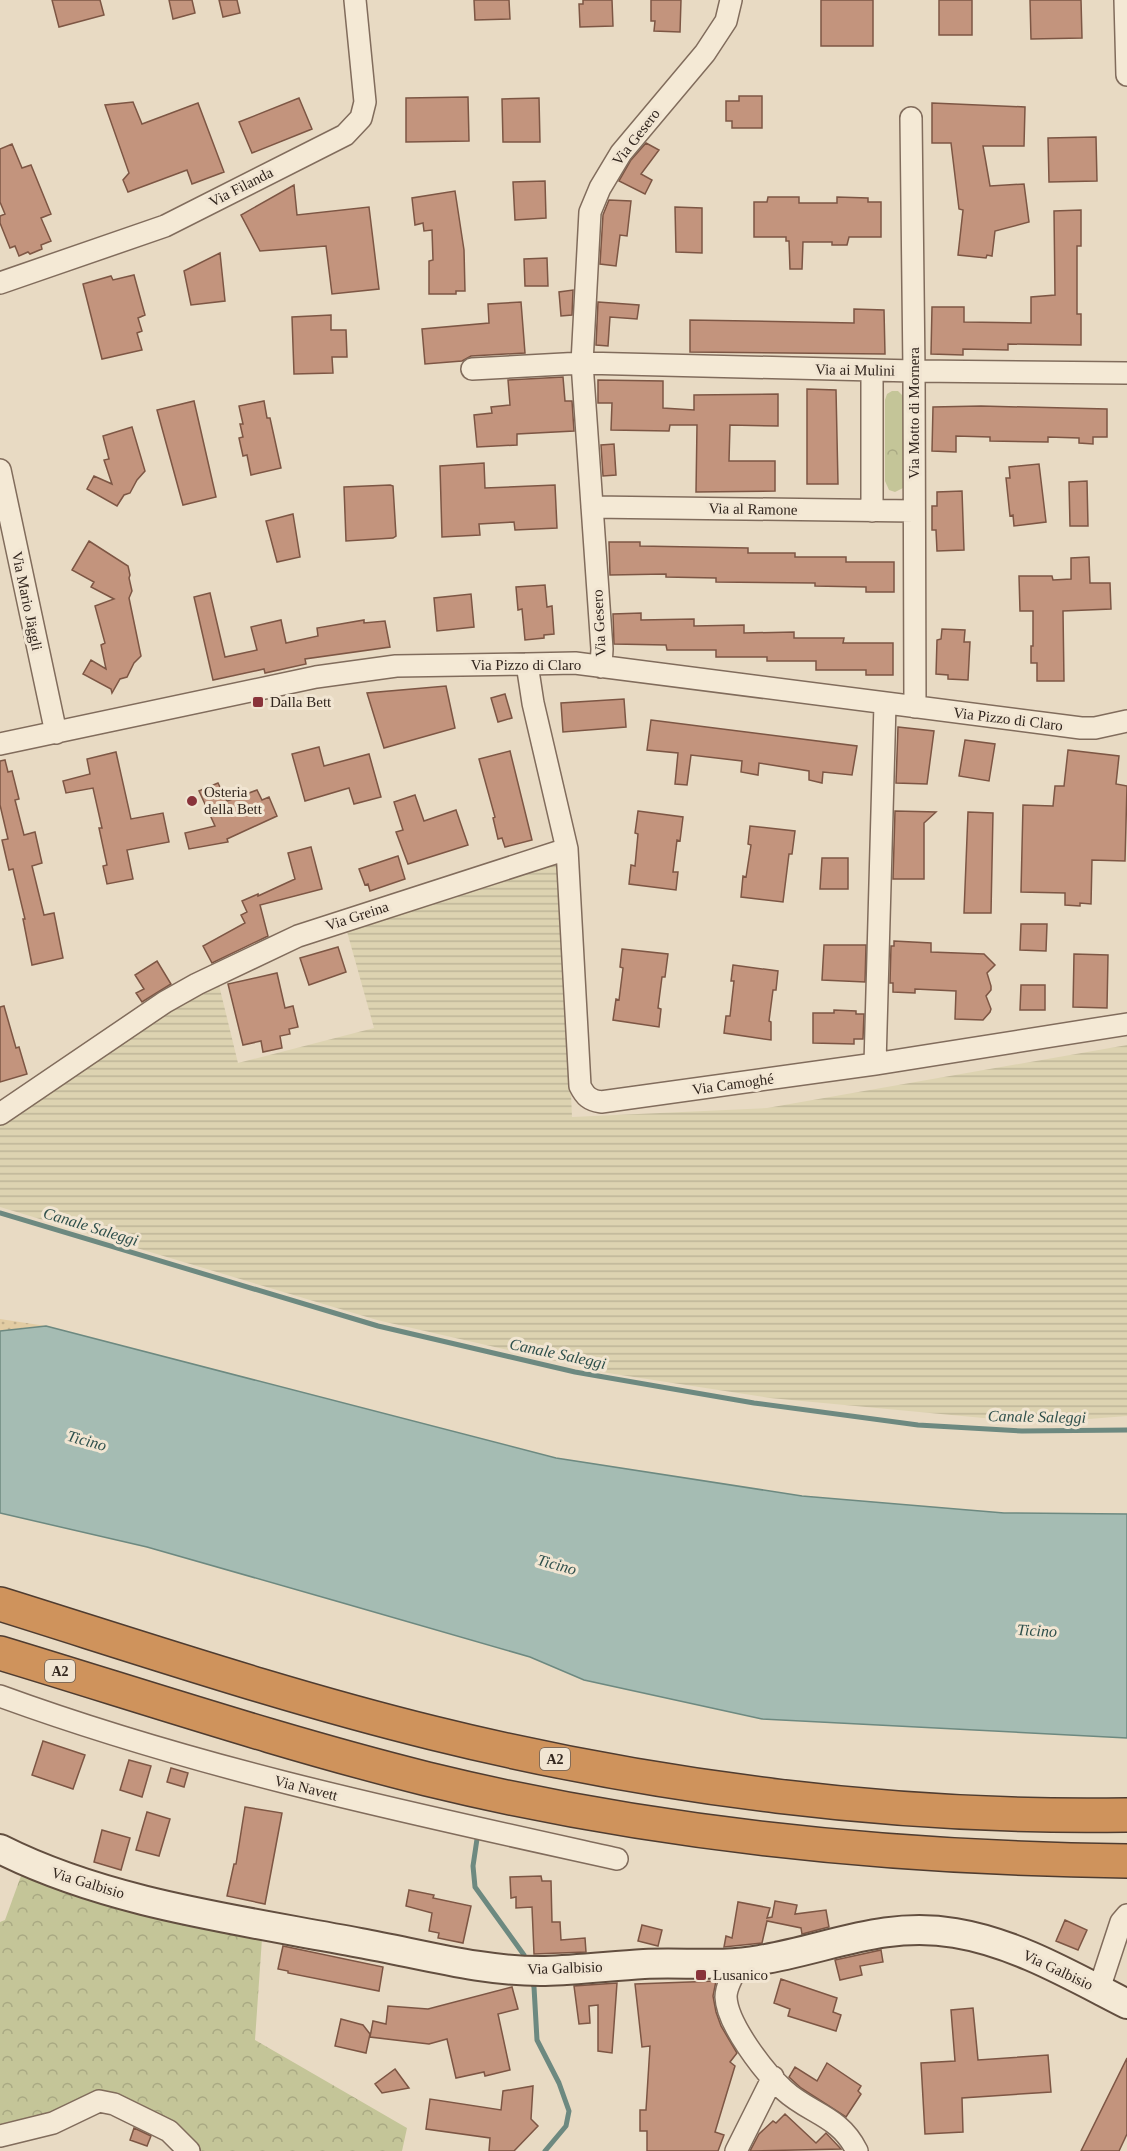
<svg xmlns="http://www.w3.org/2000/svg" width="1127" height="2151" viewBox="0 0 1127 2151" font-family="'Times New Roman',serif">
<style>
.farmland{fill:url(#farmland-rules)}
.green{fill:#c4c598}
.forest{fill:url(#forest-crowns)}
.sand{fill:url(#sand-dots)}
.water{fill:#a5bcb3;stroke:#6d8980;stroke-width:1.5}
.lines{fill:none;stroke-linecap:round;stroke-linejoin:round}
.stream{stroke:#6d8980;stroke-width:5}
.building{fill:#c3947d;stroke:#7d5644;stroke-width:1.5}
.street-casing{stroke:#816c5c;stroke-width:24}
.secondary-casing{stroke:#624e3f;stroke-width:32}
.highway-casing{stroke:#4f3c30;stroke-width:36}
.street{stroke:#f4e9d5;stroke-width:21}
.secondary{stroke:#f4e9d5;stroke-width:28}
.highway{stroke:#cf935c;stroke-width:33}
.poi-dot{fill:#89333a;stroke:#f1e5d2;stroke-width:2}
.labels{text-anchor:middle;stroke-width:6;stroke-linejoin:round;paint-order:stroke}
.shield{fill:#f1e5d2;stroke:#6b5f54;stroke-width:1.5}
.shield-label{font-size:14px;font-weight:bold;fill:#32261e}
.street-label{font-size:15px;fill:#32261e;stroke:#f1e5d2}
.poi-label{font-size:15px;fill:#32261e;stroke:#f1e5d2;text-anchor:start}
.water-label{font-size:16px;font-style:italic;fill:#2f504c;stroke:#f1e5d2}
</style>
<defs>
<pattern id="farmland-rules" width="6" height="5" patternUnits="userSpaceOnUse" patternTransform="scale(1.5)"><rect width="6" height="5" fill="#ddd3b1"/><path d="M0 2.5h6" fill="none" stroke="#beb598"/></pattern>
<pattern id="forest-crowns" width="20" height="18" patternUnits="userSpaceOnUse" patternTransform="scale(1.5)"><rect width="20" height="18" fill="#c4c598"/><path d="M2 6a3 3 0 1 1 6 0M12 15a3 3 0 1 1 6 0" fill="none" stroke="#a9a983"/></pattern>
<pattern id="sand-dots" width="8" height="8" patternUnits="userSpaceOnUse" patternTransform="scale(1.5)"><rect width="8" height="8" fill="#e2cca3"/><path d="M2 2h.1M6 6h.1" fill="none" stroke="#c2af8c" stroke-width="1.8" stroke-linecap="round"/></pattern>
</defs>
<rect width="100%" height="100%" fill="#e8dac3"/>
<path class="farmland" d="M561,860L572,1117L767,1108L1127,1045V1416L1038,1423L770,1398L608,1373L377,1320L0,1207V1123L218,981L238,1063L374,1028L346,928Z"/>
<path class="green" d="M892,391H898L905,398V482L903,488L895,492L889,490L885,481V400L887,394Z"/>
<path class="forest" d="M885 458a10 10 0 1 1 20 0a10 10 0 1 1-20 0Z
M26,1862L263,1924L255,2040L407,2128L402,2151H189L114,2104L0,2136V1922L5,1920Z"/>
<path class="sand" d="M0,1319L46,1326L0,1331Z"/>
<path class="water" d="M46,1326L556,1458L802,1496L1004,1513L1127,1514V1738L762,1719L584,1680L530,1657L336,1601L147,1547L0,1513V1331Z"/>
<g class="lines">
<path class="stream" d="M0,1213L378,1326L575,1372L754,1403L918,1425L1022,1431L1127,1430
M477,1839L473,1866L475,1887L524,1955L526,1962
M531,1979L534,1987L537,2040L559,2083L569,2111L566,2126L545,2151"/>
</g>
<path class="building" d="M52,0H100L104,15L59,27Z
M169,0H192L195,13L173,19Z
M219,0H237L240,13L223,17Z
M474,0H509L510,19L475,20Z
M583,0H612L613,26L580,27L579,4H583Z
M651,0H681L680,32L654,31L655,21H651Z
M821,0H873V46H821Z
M939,0H972V35H939Z
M1030,0H1081L1082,38L1031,39Z
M739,96H762V128H732V121H726V101H739Z
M468,97L469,141L406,142V98Z
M299,98L312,129L252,153L239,122Z
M539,98L540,142H503L502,99Z
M133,102L142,124L198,103L224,172L192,184L187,170L128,192L123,180L129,173L105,105Z
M932,103L1025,107L1024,146H983L990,186L1024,184L1029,222L995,231L992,256L987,255L986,258L958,255L963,210L959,209L951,143H932Z
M1096,137L1097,181L1049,182L1048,138Z
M646,143L659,150L641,174L652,180L645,194L619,181L631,160Z
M12,144L22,168L31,165L51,214L41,218L51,241L41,245L42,249L30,254L28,252L19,256L15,246L10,248L0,223V216L5,214L0,202V149Z
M545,181L546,218L515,220L513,182Z
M294,185L297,215L369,207L379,289L332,294L326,246L260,251L241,215Z
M455,191L464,250L465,291H456V294H429V261L433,260L432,230L424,231L423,223L415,225L412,198Z
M768,197H799V203H837V197L868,198V202H881V237H849L847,245H832V242H803L802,269H790L789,241H786V237H754V202H767Z
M609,200L631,201L627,236L620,235L616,266L600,264L603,215Z
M675,207L702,208V253L676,252Z
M1081,210V246H1077V314H1081V345L1008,344V350L963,349V355L931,354L932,307H964V322L1031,323V297L1055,295L1054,211Z
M220,253L225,301L191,305L184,271Z
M547,258L548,286H525L524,259Z
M134,275L145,315L138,318L142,331L137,333L142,350L102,359L83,284L111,276L113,280Z
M573,290L572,315L561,316L559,292Z
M521,302L525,353L471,356L462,361L425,364L422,329L489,323L488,304Z
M598,302L639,305L637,319L610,317L608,346L596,345Z
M854,309L884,310L885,354L690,352V320L854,323Z
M331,315V330H346L347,357H332L333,373L294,374L292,317Z
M563,377L565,401H572L574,431L517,434V445L477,447L474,415L492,413L491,407L510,405L508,380Z
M598,380L663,381V408L694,410V395L778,394V426L730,425L729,461H775V491L696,492L697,425H670L669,431L611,430L612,403H598Z
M807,389L836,390L838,484H807Z
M194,401L216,497L183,505L157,410Z
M264,401L267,418H270L281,468L251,475L247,455L243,456L239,438L243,437L240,424H243L239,406Z
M981,406L1107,409V437H1093V444L1079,443V438L1048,437V442L990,441V437L956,436V452L932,451L933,407Z
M132,427L145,471L137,480L130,493L124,495L117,506L87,489L94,476L112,484L104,460L109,459L103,436Z
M614,444L616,475L603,476L601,445Z
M484,463L485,488L555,485L557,528L515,530L514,522L479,524L480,535L442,537L440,466Z
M1039,464L1046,522L1014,526L1013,515L1010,516L1006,478H1010L1009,467Z
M1087,481L1088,526H1070L1069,482Z
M390,485L393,486L396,536L393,538L346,541L344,487Z
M962,491L964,550L937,551L936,530H932V506H937V492Z
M293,514L300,557L277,562L266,521Z
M89,541L128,566L130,575L129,578L132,591L129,598L141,656L134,663L127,677L120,679L112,693L111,689L83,674L91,660L106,669L101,645L105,643L95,606L114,599L91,587L94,582L72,570Z
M609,542H640V546L748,548V553H795V557H846V562H894V592H866V587L815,586V583L716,582V578L666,577V574L610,575Z
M1089,557L1090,583H1110L1111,609L1063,611L1064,681H1037V663H1031V646H1033V611H1020L1019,576H1052L1053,580L1071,579V558Z
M545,585L547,607L552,606L554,634L544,635V638L525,640L522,609L518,610L516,587Z
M210,593L225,657L257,650L251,627L281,620L286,643L318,636L317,628L364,620V623L385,621L390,647L305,659L306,664L265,673L264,669L213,680L194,597Z
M471,594L474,627L437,631L434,598Z
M641,613V620L694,619V626L744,625V633L794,632V638H844L843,643H893V675H866V670H816V661H767V657H716V650H667L666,645L614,644L613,614Z
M942,629L965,630L964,642H970L968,680L948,679V675L936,674L937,640L941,639Z
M446,686L455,728L384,748L367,693Z
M505,694L512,718L498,722L491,698Z
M624,699L626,727L563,732L561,703Z
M651,720L857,746L852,775L823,772L822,783L809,780V771L759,763L758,775L741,772L742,761L691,755L687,785L675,784L678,753L647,750Z
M898,727L934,731L927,784L896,783Z
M965,740L995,744L989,781L959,776Z
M319,747L324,766L369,754L381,797L354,804L349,788L305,801L292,754Z
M1068,750L1119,756L1116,784L1127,786L1125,861L1092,860L1091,904L1080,903V906L1065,905V893L1021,892L1023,805L1053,806L1055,786H1064Z
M510,751L532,840L505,847L502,838L498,839L493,818L495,817L479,759Z
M116,752L131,819L163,813L169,842L127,850L133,879L107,884L103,866L107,865L99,828H102L93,788L66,793L63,781L90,774L87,759Z
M5,760L8,772L12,771L19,799L15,800L24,835L35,832L42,863L32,866L44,915L54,913L63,958L32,965L23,919H25L13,869L9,870L2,840L8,839L0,805V761Z
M218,783L227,801L257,790L262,800L269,797L277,816L227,839L228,842L189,849L185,833L215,826L199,791Z
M415,795L424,821L456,810L468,845L408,864L396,832L403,830L394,802Z
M638,811L683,817L680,841L677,840L673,872H678L676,890L629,884L631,865L635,866L638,834L635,833Z
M895,811L936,812L924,823V879H893Z
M968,812L993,813L991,913H964Z
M750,826L795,831L792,854H789L783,902L741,897L743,876L746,877L751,845L748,844Z
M311,847L322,889L260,905L268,936L212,963L203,946L245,923L241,915L247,912L242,901L258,894V896L295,879L288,853Z
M398,856L405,879L370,891L368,884L365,885L359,869Z
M822,858H848V889H820Z
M1021,924H1047L1046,951L1020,950Z
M894,941L931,943V952L984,954L995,965L987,973L991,986V990L986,996L991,1009L990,1012L983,1020L955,1019L956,991L915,989V993L893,992V983H890L891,946H894Z
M824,945H866L865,982L822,980Z
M338,947L346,972L309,985L300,958Z
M622,949L668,954L665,977H662L658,1008L661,1009L659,1027L613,1020L616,999L619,1000L623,968L620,967Z
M1074,954L1108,955L1107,1008L1073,1007Z
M157,961L171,984L142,1002L136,993L144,989L135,975Z
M733,965L778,971L776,990H773L769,1021L771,1022V1040L724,1033L726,1016H730L734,981H731Z
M277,973L285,1008L293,1006L298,1027L289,1029L290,1034L280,1036L282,1048L263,1052L261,1041L243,1045L228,984Z
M1021,985H1045V1010H1020Z
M4,1006L16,1048L19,1047L27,1074L0,1082V1007Z
M834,1010L856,1011V1014H864L863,1039H854V1044L813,1043V1013H834Z
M43,1741L85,1755L73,1789L32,1775Z
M129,1760L151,1766L142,1797L120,1790Z
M171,1768L188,1773L184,1787L167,1782Z
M245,1807L282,1813L265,1904L227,1896L234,1864H236Z
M147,1812L170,1819L159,1856L136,1850Z
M102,1830L130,1838L121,1870L94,1862Z
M541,1876L542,1881H551L552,1922H560L561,1940L585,1938L586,1952L534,1954L532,1907L516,1908V1897L511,1898L510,1877Z
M409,1890L434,1895L433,1898L471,1906L463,1943L438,1938L439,1933L429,1931L432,1913L406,1906Z
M775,1901L797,1905L795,1914L826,1910L829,1927L802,1934L801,1928L767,1921L762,1943L724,1947L726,1936L732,1938L738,1902L770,1908L767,1918L772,1917Z
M1065,1920L1087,1930L1078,1950L1056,1941Z
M642,1925L662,1930L658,1946L638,1941Z
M283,1946L383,1967L379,1991L288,1973V1971L278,1969Z
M881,1950L883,1962L860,1966L862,1975L840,1980L835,1960Z
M781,1979L837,1998L833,2012L841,2015L836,2031L788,2016L790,2009L774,2003Z
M716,1981L713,1996L716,2012L721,2026L737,2053L730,2062L735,2066L715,2132L724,2135L718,2151H647V2131H640V2110H646L650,2046L642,2047L635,1984Z
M617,1983L612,2053L598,2051V2005L589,2006L590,2023L579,2024L574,1986Z
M512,1987L518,2009L498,2014L510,2070L485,2076L484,2072L456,2078L447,2039L429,2044L370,2037L373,2021L386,2024L388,2006L428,2009Z
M973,2008L978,2060L1048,2055L1051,2092L962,2098L963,2132L925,2134L921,2063L955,2061L951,2010Z
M341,2019L363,2025L370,2034L366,2053L335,2046Z
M1127,2058V2134L1119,2151H1081Z
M827,2063L861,2086L858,2091L861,2094L846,2117L801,2088L789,2077L795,2067L817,2081Z
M395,2069L409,2088L382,2093L375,2084Z
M533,2086L531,2119L538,2126L514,2151H489L490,2138L426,2129L430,2099L501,2110L503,2091Z
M785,2114L816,2143L826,2133L841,2149L750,2151L759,2134L773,2121L776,2123Z
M134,2128L151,2136L147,2146L130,2140Z"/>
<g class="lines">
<g class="street-casing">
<path id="street" d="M1125,0L1127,75
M911,118L914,371L915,707
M0,283L165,226L345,135L361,118L365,102L355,0
M472,369L582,363L914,371L1127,373
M0,470L56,733
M592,507L914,511
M872,511V370
M601,667L602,649L582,363L590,212L600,188L621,153L705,53L726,21L731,0
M0,744L316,677L396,666L527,664L575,663L1081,728H1095L1127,721
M567,849L580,1086C585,1096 589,1100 601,1102L875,1064L1127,1024
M875,1064L885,704
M0,1114L165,1002L197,984L298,936L567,849L533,703L527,664
M0,1696C200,1769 409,1813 617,1859
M740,1963C734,1973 726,1986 726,1997C727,2024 764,2072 784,2090C810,2114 839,2115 857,2151
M1099,1989L1121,1922L1127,1915
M0,2136L53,2123L99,2101L114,2104L169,2131L189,2151
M736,2151L773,2077"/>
</g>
<g class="secondary-casing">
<path id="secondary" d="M0,1849C109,1904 241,1920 360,1943C421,1954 483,1972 545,1971C578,1970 611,1966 644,1964C683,1962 721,1967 760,1960C828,1949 883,1921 955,1933C1016,1943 1072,1976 1127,2004"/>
</g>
<g class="highway-casing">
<path id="highway" d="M0,1604C144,1649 287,1697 433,1733C655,1788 898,1819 1127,1815
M0,1653C142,1696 283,1743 427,1779C656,1835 892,1858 1127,1861"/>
</g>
<use href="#street" class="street"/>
<use href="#secondary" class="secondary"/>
<use href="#highway" class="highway"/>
</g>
<g class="poi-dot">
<rect x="252" y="696" width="12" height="12" rx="3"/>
<circle cx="192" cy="801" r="6"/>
<rect x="695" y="1969" width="12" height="12" rx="3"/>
</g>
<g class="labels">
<g class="shield">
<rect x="45" y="1660" width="30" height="22" rx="4.5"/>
<rect x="540" y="1748" width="30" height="22" rx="4.5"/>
</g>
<g class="shield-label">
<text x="60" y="1676">A2</text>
<text x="555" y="1764">A2</text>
</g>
<g class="street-label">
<text transform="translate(636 137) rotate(-52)" y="5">Via Gesero</text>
<text transform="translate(241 187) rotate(-27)" y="5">Via Filanda</text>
<text transform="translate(855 370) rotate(1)" y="5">Via ai Mulini</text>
<text transform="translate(914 413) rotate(-90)" y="5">Via Motto di Mornera</text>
<text transform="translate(753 509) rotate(1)" y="5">Via al Ramone</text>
<text transform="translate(27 601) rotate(78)" y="5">Via Mario Jäggli</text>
<text transform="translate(599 623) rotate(-93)" y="5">Via Gesero</text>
<text x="526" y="670">Via Pizzo di Claro</text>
<text transform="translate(1008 719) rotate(7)" y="5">Via Pizzo di Claro</text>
<text transform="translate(357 916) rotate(-18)" y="5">Via Greina</text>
<text transform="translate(733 1084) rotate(-8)" y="5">Via Camoghé</text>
<text transform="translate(306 1788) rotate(14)" y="5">Via Navett</text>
<text transform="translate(88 1883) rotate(17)" y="5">Via Galbisio</text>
<text transform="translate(565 1968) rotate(-2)" y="5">Via Galbisio</text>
<text transform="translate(1058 1970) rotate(25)" y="5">Via Galbisio</text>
</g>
<g class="poi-label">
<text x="270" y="707">Dalla Bett</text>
<text x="204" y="797">Osteria<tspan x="204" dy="17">della Bett</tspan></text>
<text x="713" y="1980">Lusanico</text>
</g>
<g class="water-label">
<text transform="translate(91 1226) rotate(17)" y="6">Canale Saleggi</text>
<text transform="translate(558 1353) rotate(12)" y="6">Canale Saleggi</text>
<text transform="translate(1037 1416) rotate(1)" y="6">Canale Saleggi</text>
<text transform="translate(87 1440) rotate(15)" y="6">Ticino</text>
<text transform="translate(557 1564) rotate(15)" y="6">Ticino</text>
<text transform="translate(1037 1630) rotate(3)" y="6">Ticino</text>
</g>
</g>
</svg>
